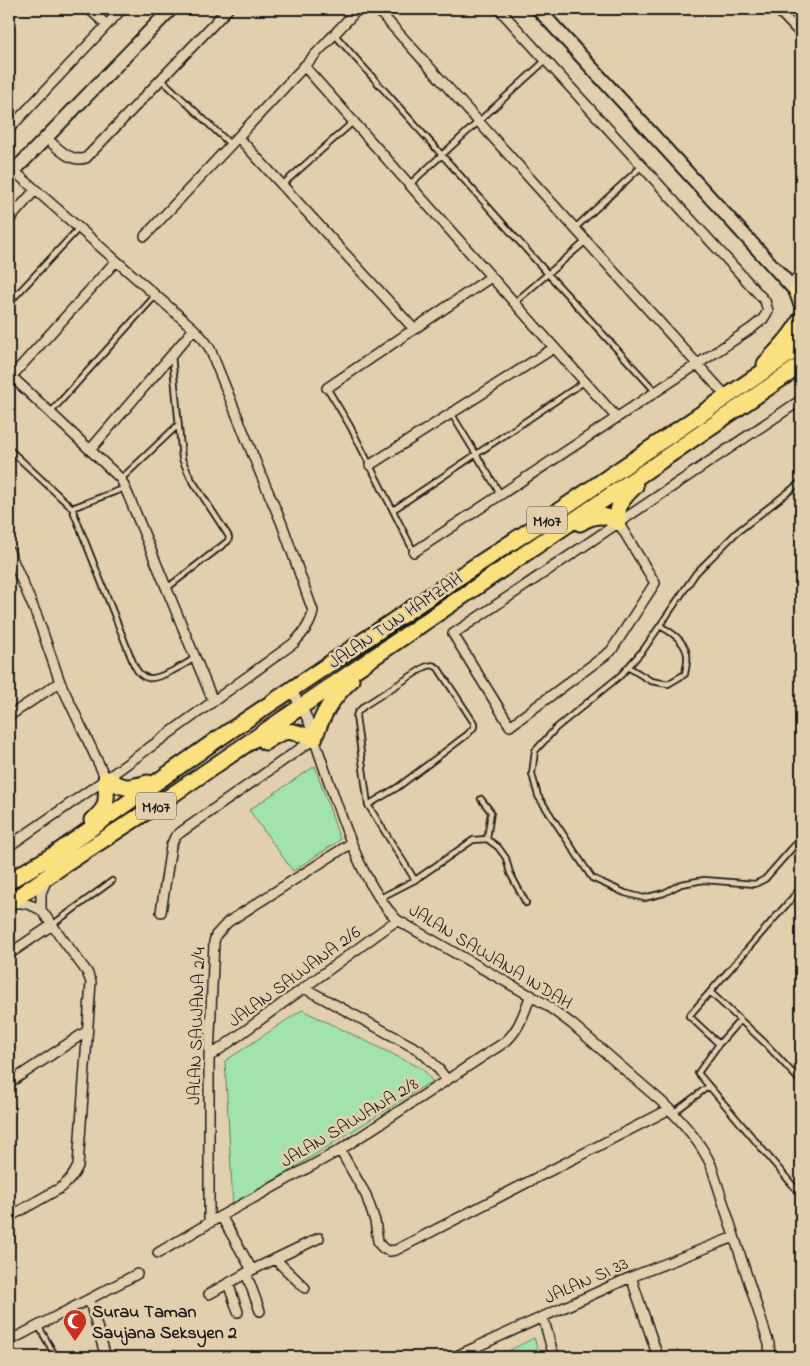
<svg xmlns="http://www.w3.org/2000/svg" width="810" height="1366" viewBox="0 0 810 1366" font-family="'Indie Flower',sans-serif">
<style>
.green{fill:#a2e3ad;stroke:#5f8064}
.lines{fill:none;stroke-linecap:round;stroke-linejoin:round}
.lane-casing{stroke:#1c1c1c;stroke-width:8}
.street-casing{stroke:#1c1c1c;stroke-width:12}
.secondary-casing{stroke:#1c1c1c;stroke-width:16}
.primary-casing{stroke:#1c1c1c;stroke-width:19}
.lane{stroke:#e2cfad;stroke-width:4.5}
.street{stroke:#e2cfad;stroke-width:9}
.secondary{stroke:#e2cfad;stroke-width:12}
.primary{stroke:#fbe080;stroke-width:15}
.labels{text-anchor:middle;stroke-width:5;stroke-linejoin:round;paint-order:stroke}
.shield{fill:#e2cfad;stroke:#575248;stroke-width:1}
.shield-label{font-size:16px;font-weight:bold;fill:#1c1c1c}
.street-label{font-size:18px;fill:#1c1c1c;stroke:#e2cfad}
.poi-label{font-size:18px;font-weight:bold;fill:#1c1c1c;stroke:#e2cfad;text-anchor:start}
</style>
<rect width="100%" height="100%" fill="#e2cfad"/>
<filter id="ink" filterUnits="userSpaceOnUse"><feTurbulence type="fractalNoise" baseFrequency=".02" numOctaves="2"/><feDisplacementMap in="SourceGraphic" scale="10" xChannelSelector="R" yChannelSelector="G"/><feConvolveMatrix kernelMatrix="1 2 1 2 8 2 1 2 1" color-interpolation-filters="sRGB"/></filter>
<g filter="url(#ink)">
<path class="green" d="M315,766L340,840L293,871L249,810Z
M302,1010L423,1069L432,1081L233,1206L225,1061Z
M534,1338L540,1357H496Z"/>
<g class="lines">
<g class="lane-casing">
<path id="lane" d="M334,34L548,274L656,392
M161,79L230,144
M282,185L353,122
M409,185L546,60
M575,228L642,166
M9,303L79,228
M514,303L586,241
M327,388L350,426L414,552
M50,413L156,295
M451,413L501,495
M9,449L72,508L134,665C137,671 141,677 148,678C159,680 186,664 195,658
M121,479L178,425
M801,482L736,533L696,573L644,649L621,675L556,728L535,751L532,774L538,796L592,878L625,893L644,898L664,893L681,884L704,880L755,884L765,879L801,838
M72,508L125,488
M393,510L584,382
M167,588L228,541L229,538L228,535L190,477L182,459L172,355
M628,667L651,681L668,684L685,674C686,668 688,660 687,654C684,640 671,632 660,626
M481,799L491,812L487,839
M368,805L398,787L468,734L474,727V723L438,668C433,664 431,665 425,667L364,706L358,712L356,716L368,805L415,880
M801,888L689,1016L719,1044L698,1073L801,1195
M380,898L415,880L473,840L487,839L498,847L506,858L510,873L526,903
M52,925L112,881
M710,992L765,1043L801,1082
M719,1044L740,1020
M673,1113L709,1086
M38,1325L56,1357"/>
</g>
<g class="street-casing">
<path id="street" d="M89,9L107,25
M377,9L727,397
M777,9L801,34
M304,66L617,418
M9,129L122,9
M238,137L414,329
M46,138C57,147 70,163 86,158L228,9
M9,220L35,190
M145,236L358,9
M790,284L801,274
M9,374L121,479L129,497L213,701
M11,377L116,261
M327,388L491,277
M90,450L194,329
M370,465L554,348
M618,522L655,583L611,651L510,726L453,634L801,400
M9,551L37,616L60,682L106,779
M414,552L752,328L763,319L768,311L765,301L499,9
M291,690L301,706L309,722C317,749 327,776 336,802C352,845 365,886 397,920L545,1004L572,1024L662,1102C681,1120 700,1141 711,1165L769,1344L770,1357
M9,716L60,682
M9,846L106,779L294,643C303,633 311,624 313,611L282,524L261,475L210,349L205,341L194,329L14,171
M41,910V893L47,879
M161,912L171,846L175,837L181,832L314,739
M9,954L52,925
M304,988L419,1050L436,1066L447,1080
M209,1057L397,920
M9,1083L87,1031
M340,1150L366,1195L375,1221L378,1241L380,1245L384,1249L390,1251L396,1250L670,1109
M221,1216L252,1270L319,1238
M9,1217L62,1187C69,1181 74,1175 78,1166L91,982L87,972L41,910C31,904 23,902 11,903
M209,1222V1057L214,942L216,935L228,922L350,844
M158,1253L221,1216L340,1150L505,1042C520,1029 524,1012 531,995
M275,1259L305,1288
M246,1273L260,1311
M631,1277L658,1357
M228,1283L238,1312
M209,1294L252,1270
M89,1299L106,1357
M543,1317L554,1357
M9,1341L137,1274
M454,1357L631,1277L734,1237"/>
</g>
<g class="secondary-casing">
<path id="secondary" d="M538,9L801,297
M9,176L171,9"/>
</g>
<g class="primary-casing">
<path id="primary" d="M797,291L801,302
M765,364C778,350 792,336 801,319
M618,522C616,504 623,498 635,486
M580,523C595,514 604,514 618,522
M265,742C288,727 289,730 314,739C323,713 331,699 351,680
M92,820C110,807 106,799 106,779C125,789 127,789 148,783
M9,881L55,854L212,743L448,584L541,523L801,346
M9,903L61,867L166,799L801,365"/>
</g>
<use href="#lane" class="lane"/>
<use href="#street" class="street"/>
<use href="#secondary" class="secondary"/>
<use href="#primary" class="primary"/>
</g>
</g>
<defs>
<g id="mosque-pin" transform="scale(1.25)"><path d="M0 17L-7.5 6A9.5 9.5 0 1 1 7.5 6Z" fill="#c8321e" stroke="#e2cfad"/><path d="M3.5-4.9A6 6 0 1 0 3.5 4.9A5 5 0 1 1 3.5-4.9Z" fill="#fff"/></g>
</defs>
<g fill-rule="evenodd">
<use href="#mosque-pin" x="75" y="1321"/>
</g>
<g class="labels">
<g class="shield">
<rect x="527" y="506.5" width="40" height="27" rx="4"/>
<rect x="136" y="792.5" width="40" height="27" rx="4"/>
</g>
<g class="shield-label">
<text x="547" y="526">M107</text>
<text x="156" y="812">M107</text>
</g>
<g class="street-label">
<text transform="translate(395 620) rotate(-34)" y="6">JALAN TUN HAMZAH</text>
<text transform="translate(491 956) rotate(31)" y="6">JALAN SAUJANA INDAH</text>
<text transform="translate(294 976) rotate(-36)" y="6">JALAN SAUJANA 2/6</text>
<text transform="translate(196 1026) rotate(-88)" y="6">JALAN SAUJANA 2/4</text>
<text transform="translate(349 1122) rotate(-31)" y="6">JALAN SAUJANA 2/8</text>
<text transform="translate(586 1280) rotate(-24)" y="6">JALAN SI 33</text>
</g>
<g class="poi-label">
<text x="92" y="1317">Surau Taman<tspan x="92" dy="21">Saujana Seksyen 2</tspan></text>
</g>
</g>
<rect width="810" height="1366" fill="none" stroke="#e2cfad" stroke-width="30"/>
<rect x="15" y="15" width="780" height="1336" fill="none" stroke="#1c1c1c" stroke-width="2" filter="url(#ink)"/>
</svg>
